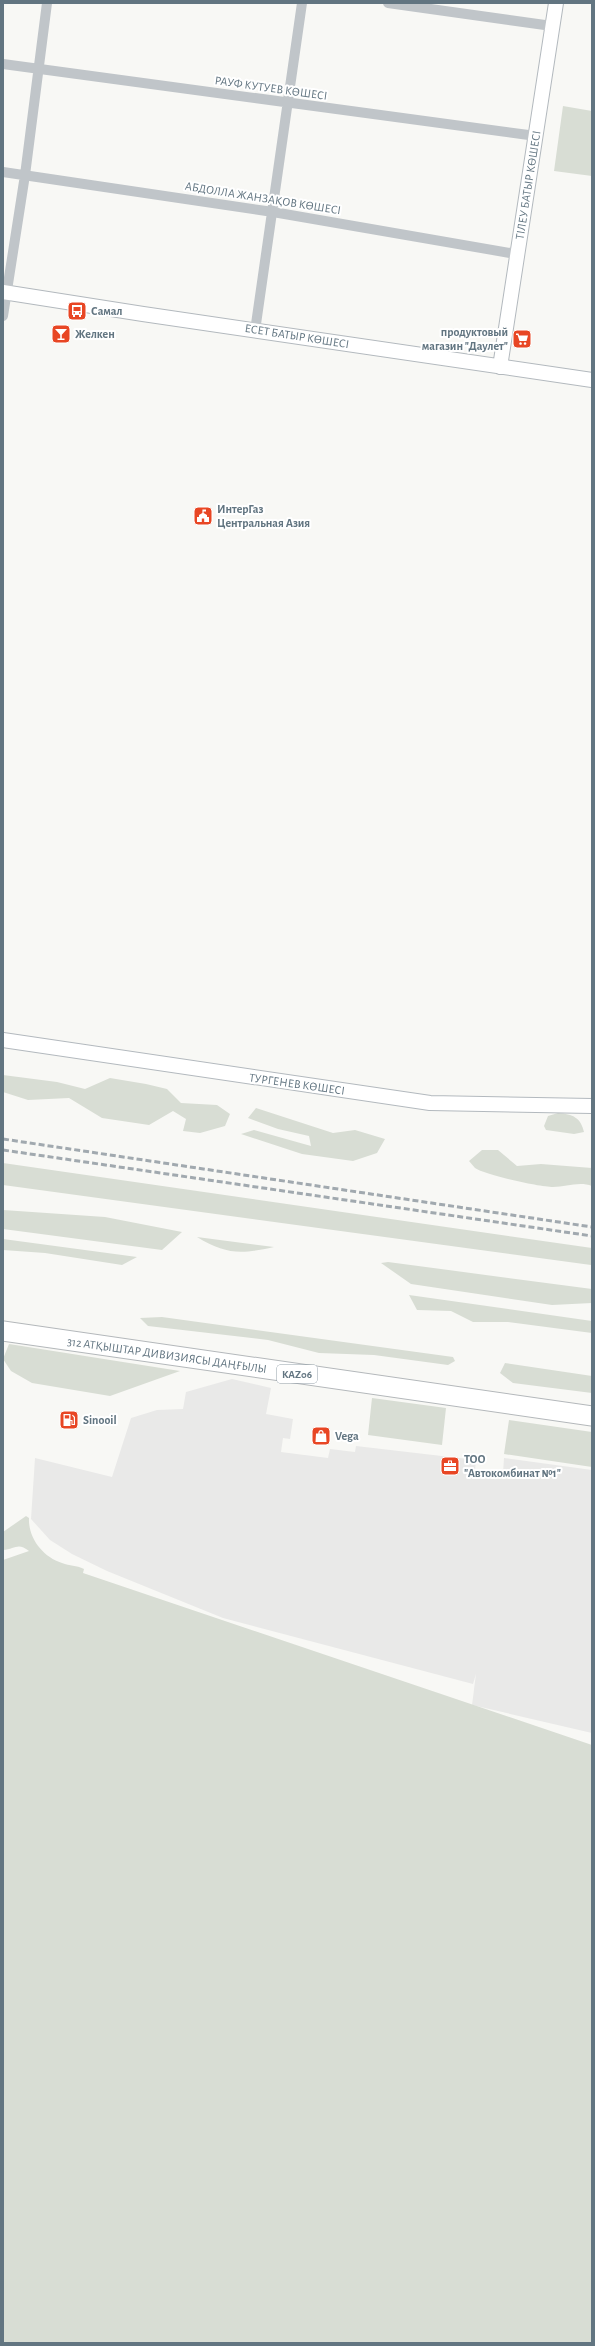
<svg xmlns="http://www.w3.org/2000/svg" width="595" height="2346" viewBox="0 0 595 2346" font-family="'Alegreya Sans',sans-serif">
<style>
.built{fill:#e9e9e8}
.green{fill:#d8ddd4}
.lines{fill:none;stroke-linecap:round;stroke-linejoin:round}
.secondary-casing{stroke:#b3b9be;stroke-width:16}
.highway-casing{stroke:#b4b8bb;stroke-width:21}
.street{stroke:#c0c5c9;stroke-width:10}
.secondary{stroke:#fff;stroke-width:14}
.highway{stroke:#fff;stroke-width:19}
.rail{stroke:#a1a9af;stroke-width:3;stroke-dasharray:6 3;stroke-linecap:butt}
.labels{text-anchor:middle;stroke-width:4;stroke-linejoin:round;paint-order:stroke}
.shield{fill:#fff;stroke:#919ea7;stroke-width:1}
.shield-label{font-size:11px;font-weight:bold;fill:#627581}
.street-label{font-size:12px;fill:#627581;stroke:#fff}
.poi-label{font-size:12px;font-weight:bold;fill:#627581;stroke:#fff;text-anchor:start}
</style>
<rect width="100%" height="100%" fill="#f8f8f5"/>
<path class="built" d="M232,1379L271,1388L266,1414L293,1419L290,1439L283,1438L281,1452L328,1458L330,1449L355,1452L356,1446L476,1460L475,1471L503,1473L504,1458L592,1470V1733L472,1705L476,1674L473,1684L223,1618L107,1571L72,1554L50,1540L31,1519L35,1458L112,1477L131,1418L157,1410L183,1409L186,1392Z"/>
<path class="green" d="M563,106L592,111V176L554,171Z
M3,1075L57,1082L85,1089L110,1078L146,1084L167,1089L181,1103L217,1105L230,1114L225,1126L200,1133L183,1131L186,1119L173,1111L149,1125L102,1118L69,1098L28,1100L3,1092Z
M256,1108L333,1133L355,1130L385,1139L377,1153L353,1161L302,1154L241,1134L254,1130L311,1146L309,1136L278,1129L248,1118Z
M558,1113C573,1114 581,1118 584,1132L574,1134L546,1130L544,1126L548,1116Z
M482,1150H498L517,1166L541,1164L592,1168V1186C579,1181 566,1187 553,1187C539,1187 485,1175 475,1168C473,1166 471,1163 469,1161Z
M3,1163L592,1248V1263L591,1265L3,1185Z
M3,1210L105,1217L182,1232L162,1250L3,1229Z
M197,1237L274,1247C242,1254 226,1255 197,1237Z
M3,1239L137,1257L122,1265L45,1253L3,1250Z
M388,1262L592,1289V1303L552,1305L411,1284L381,1263Z
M409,1295L592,1321V1333L508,1322H473L451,1311L417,1310Z
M162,1317L453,1357L455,1361L448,1365L374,1355L319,1353L268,1340L148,1326L140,1318Z
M9,1344L180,1371L110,1396L32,1383L11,1371L3,1359Z
M505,1363L592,1376V1393L513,1383L500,1373Z
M372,1398L446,1408L442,1445L368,1435Z
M509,1420L592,1432V1467L504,1454Z
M26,1516L29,1518C28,1538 43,1557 62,1563C70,1566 76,1565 84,1569L83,1573L592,1745V2343H3V1560L29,1551C18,1542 15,1549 3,1550V1532Z"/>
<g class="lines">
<g class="secondary-casing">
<path id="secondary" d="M3,292L143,314L592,380
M500,367L556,3
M3,1040L430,1103L592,1106"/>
</g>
<g class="highway-casing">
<path id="highway" d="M3,1331L592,1416"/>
</g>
<path class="street" d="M388,3L552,26
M3,64L536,136
M3,172L273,212L510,253L517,257
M3,316L25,175L47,3
M255,331L302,3"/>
<use href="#secondary" class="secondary"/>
<use href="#highway" class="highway"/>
<path class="rail" d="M3,1139L592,1227
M3,1150L592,1236"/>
</g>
<defs>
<g id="bus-square" transform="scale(1)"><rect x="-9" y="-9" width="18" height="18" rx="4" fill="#e84624" stroke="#fff"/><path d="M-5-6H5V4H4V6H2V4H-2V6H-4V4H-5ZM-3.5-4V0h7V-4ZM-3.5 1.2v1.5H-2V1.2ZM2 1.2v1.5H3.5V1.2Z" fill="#fff"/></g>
<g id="bar-square" transform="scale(1)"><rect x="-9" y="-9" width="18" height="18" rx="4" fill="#e84624" stroke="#fff"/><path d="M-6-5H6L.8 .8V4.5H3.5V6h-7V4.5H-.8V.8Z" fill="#fff"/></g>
<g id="supermarket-square" transform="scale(1)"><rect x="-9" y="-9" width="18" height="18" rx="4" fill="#e84624" stroke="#fff"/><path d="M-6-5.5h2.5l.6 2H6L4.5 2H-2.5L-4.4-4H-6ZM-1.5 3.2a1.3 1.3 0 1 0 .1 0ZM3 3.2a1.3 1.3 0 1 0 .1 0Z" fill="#fff"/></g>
<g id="civic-square" transform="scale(1)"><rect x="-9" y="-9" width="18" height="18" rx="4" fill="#e84624" stroke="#fff"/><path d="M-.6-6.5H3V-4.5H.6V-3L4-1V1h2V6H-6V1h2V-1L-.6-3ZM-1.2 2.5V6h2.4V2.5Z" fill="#fff"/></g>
<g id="fuel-square" transform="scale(1)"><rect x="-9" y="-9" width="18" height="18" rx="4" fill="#e84624" stroke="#fff"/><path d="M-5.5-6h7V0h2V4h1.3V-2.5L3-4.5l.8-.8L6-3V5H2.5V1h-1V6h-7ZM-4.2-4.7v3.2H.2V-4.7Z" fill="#fff"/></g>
<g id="shop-square" transform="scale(1)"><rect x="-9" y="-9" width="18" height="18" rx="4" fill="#e84624" stroke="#fff"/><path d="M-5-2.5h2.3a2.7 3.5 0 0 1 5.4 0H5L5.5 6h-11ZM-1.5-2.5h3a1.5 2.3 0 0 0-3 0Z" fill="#fff"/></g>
<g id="office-square" transform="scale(1)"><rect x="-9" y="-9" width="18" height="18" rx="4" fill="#e84624" stroke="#fff"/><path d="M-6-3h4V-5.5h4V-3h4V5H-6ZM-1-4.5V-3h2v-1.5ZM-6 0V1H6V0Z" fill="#fff"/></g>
</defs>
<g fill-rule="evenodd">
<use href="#bus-square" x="77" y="311"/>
<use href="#bar-square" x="61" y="334"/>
<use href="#supermarket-square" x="522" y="339"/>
<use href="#civic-square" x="203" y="516"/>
<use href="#fuel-square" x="69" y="1420"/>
<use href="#shop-square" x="321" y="1436"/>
<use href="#office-square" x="450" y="1466"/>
</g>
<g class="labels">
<rect class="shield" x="277" y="1365" width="40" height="18" rx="3"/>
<g class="shield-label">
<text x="297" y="1378">KАZ06</text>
</g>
<g class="street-label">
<text transform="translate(271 88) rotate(8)" y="4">РАУФ КУТУЕВ КӨШЕСІ</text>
<text transform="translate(528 185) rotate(-81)" y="4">ТІЛЕУ БАТЫР КӨШЕСІ</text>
<text transform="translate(263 198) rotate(9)" y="4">АБДОЛЛА ЖАНЗАҚОВ КӨШЕСІ</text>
<text transform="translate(297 336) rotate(9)" y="4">ЕСЕТ БАТЫР КӨШЕСІ</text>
<text transform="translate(297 1084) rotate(8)" y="4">ТУРГЕНЕВ КӨШЕСІ</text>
<text transform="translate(167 1355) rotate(8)" y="4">312 АТҚЫШТАР ДИВИЗИЯСЫ ДАҢҒЫЛЫ</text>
</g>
<g class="poi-label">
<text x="91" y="315">Самал</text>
<text x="508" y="336" text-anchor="end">продуктовый<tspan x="508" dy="14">магазин "Даулет"</tspan></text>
<text x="75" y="338">Желкен</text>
<text x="217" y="513">ИнтерГаз<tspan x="217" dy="14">Центральная Азия</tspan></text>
<text x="83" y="1424">Sinooil</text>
<text x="335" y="1440">Vega</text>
<text x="464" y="1463">ТОО<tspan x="464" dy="14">"Автокомбинат №1"</tspan></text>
</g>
</g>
<rect width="595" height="2346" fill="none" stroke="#627581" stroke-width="8"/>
</svg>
